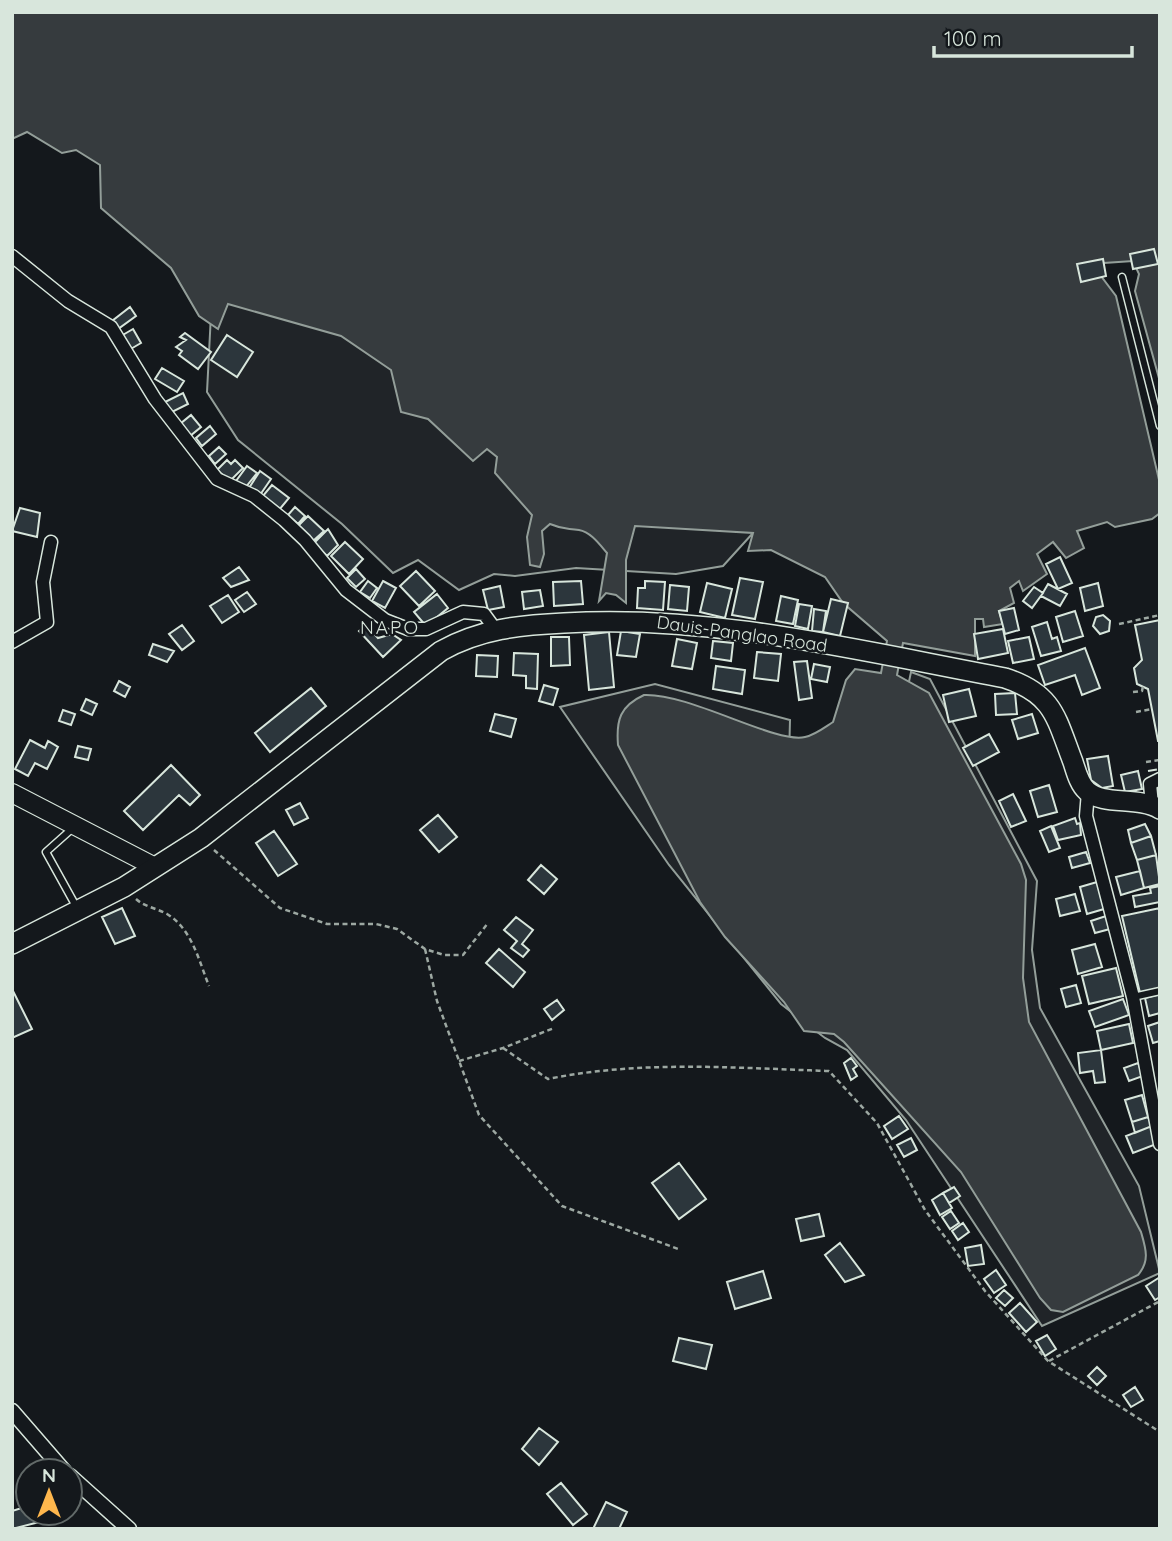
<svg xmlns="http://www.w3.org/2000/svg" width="1172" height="1541" viewBox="0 0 1172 1541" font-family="Quicksand,sans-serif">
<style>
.green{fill:#202428;stroke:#939e99;stroke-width:2}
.water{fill:#363b3e;stroke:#939e99;stroke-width:2}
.building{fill:#2c363c;stroke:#d8e6dc;stroke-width:2}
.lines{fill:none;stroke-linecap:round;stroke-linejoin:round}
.service-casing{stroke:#d8e6dc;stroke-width:9}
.minor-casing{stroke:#d8e6dc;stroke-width:15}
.tertiary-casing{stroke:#d8e6dc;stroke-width:17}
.secondary-casing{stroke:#d8e6dc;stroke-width:20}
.primary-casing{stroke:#d8e6dc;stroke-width:22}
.path{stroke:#9da8a2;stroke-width:2.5;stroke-dasharray:5 3.5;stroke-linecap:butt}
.service{stroke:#14181c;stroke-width:6}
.minor{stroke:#14181c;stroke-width:12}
.tertiary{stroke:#14181c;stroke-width:14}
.secondary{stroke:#14181c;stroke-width:18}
.primary{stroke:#14181c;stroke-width:19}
.fence{stroke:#d8e6dc;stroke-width:2;stroke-dasharray:9 3.5;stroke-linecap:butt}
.labels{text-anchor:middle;stroke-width:5;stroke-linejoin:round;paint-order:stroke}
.street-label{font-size:18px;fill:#d8e6dc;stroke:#14181c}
.neighbourhood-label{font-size:19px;letter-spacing:2px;fill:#d8e6dc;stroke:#14181c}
</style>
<rect width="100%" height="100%" fill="#14181c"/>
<path class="green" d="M238,293L267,294L753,533L723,566L676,574L576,568L515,576L494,574L459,590L418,560L393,573L342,524L238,440L207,392L211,314Z
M911,672L930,679L1037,881L1032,950L1040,1008L1139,1186L1160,1273L1042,1326L906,1120L847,1050L825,1038L781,1004L669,865L560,707L655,684L790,720L787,836L907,691Z"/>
<path class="water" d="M12,12H1160V382L1135,291L1139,274L1133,261L1104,263L1101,276L1116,296L1160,484V513L1152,519L1115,527L1107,522L1077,531L1084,548L1066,558L1053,542L1037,554L1047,574L1023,591L1019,581L1010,588L1014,603L999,611L1003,624L984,627L983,619H975V656L903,643L897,675L929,693L1021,864L1026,880L1023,978L1029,1022L1141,1232C1146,1249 1150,1261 1138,1275L1063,1312L1051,1310L1040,1298L961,1172L844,1042L834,1034L804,1031L784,1002L725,937L700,902L618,745C616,720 620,706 644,695C690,693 775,744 805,737C815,735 825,727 833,722L846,680L855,669L881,673L887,641L843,603L825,577L771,550L748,551L753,533L635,526L626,560V603L616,595L606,593L599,601L607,553C600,545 591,532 579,530C566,528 564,530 550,524L542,531L544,554L540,567L530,565L527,537L532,515L495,473L497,457L487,449L473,461L428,419L401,412L391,370L341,336L228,304L218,329L199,316L171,268L101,208L100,165L76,150L62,153L27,132L12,139Z"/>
<path class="building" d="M1154,249L1158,264L1133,269L1130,254Z
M1103,259L1106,276L1081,282L1077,264Z
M130,307L136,316L118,329L112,321Z
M133,329L141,343L129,350L121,336Z
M185,333L211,352L198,369L179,355L182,351L176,347L186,340L180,337Z
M227,335L253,352L237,377L211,360Z
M162,368L184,381L177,392L155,379Z
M183,393L188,404L170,413L165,402Z
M191,415L201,427L190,436L180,424Z
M210,426L216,434L202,446L196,438Z
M219,447L226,454L215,464L209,456Z
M227,460L231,464L235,460L243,468L230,481L217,470Z
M247,466L257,473L245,488L236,481Z
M260,471L271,479L260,495L249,488Z
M272,485L289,498L279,510L262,497Z
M295,507L305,516L298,524L288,515Z
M20,508L40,513L37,537L12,531Z
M308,516L324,531L313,541L298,526Z
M328,529L338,545L327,556L314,543Z
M345,542L363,559L349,574L331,556Z
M1060,557L1072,583L1058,589L1046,564Z
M239,567L249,580L231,587L223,578Z
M356,569L365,579L356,587L347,578Z
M416,571L435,591L419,606L400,586Z
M740,578L763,582L755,619L732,615Z
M368,581L377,588L370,598L360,592Z
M383,581L396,588L385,608L372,601Z
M581,581L583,604L554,606L553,582Z
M645,581L665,582L663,610L637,608L638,588H645Z
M707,583L732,589L725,618L700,612Z
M1098,583L1103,606L1085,611L1080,588Z
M1048,584L1067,594L1060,606L1041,596Z
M670,585L689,587L687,611L668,609Z
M500,586L504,607L488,610L483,590Z
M1034,587L1043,593L1032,608L1023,601Z
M540,590L543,606L524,609L522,592Z
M247,592L256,604L244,612L235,600Z
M437,594L448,608L426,626L414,612Z
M228,595L239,612L222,623L210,606Z
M781,596L798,600L793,624L776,621Z
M831,599L848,603L840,636L823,632Z
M799,604L812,606L808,629L795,626Z
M1014,608L1019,630L1005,634L999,611Z
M814,609L826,611L823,632L812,631Z
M1075,611L1083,636L1063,642L1056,617Z
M1103,615L1110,621L1109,631L1100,634L1093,626L1096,617Z
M1160,620V741H1158L1148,689L1137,684L1134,668L1142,660L1135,625Z
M1047,622L1052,639L1057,637L1061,651L1041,656L1032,627Z
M182,625L194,641L182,650L169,634Z
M366,625L378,638L392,634L401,640L383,657L359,631Z
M1003,629L1008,653L978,659L974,634Z
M621,631L640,634L636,657L617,655Z
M609,632L614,687L589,690L584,635Z
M551,637H569L570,665L551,666Z
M1029,637L1034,659L1013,663L1008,641Z
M677,639L697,643L692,669L672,666Z
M713,641L733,643L731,661L711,658Z
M153,644L174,651L167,662L149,655Z
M1085,648L1100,688L1082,695L1075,675L1045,685L1038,665Z
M757,652L781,654L778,681L754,678Z
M514,653L538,654L537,689L526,688V676L513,675Z
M477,655L498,656L497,677L476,676Z
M807,661L812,698L799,700L794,662Z
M814,664L830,667L827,682L811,679Z
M716,666L745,670L742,694L713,689Z
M119,681L130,687L125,697L114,691Z
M544,685L558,689L553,705L539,701Z
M311,688L326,706L270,752L255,733Z
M969,689L976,716L949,722L943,695Z
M1015,693L1017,714L996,715L995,694Z
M86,699L97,704L92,715L81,710Z
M63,710L75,714L71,725L59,721Z
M495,714L516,719L511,737L490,731Z
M1032,714L1038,733L1018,739L1012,720Z
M989,734L999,752L973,766L963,748Z
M30,740L45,748L48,741L58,747L47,769L35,763L28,776L15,769Z
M78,746L91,749L88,760L75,757Z
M1108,756L1113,786L1102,788L1091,780L1087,759Z
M171,765L200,795L190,805L179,795L143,830L124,811Z
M1138,771L1142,789L1125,792L1121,775Z
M1049,785L1057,812L1038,817L1030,791Z
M1013,794L1026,821L1011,827L999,801Z
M300,803L308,818L294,825L286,810Z
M438,815L457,837L439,852L420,830Z
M1075,818L1077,824L1080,823L1081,835L1058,840L1053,826Z
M1145,824L1151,836L1131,843L1128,830Z
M1051,826L1060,848L1049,852L1040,831Z
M274,831L297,864L278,876L256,843Z
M1151,836L1156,855L1137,860L1131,843Z
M1086,852L1090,863L1072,868L1069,857Z
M1156,855L1160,884L1144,888L1137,860Z
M541,865L557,879L544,894L528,880Z
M1140,871L1144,888L1121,895L1116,877Z
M1097,882L1104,909L1087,914L1080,887Z
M1160,886V902L1135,907L1133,896L1151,893L1150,888Z
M1075,894L1080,911L1060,916L1056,899Z
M122,908L135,936L115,944L102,917Z
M1160,908V988L1140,993L1122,916Z
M1106,916L1110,929L1095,933L1091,921Z
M516,917L533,930L522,944L529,950L523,957L511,948L517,941L504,930Z
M1095,944L1102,967L1078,974L1072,950Z
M499,949L525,972L513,987L486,963Z
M1116,968L1123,996L1089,1004L1082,976Z
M1076,985L1081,1003L1066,1007L1061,989Z
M12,989L32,1029L12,1038Z
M1160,994V1013L1149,1016L1145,998Z
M1123,999L1129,1015L1095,1027L1089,1011Z
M557,1000L564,1010L552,1020L544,1009Z
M1160,1022V1041L1153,1043L1148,1026Z
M1129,1024L1133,1043L1101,1050L1097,1031Z
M1101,1050L1105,1082L1095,1083L1093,1071L1080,1073L1078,1053Z
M851,1058L857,1066L853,1069L857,1076L851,1080L844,1063Z
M1138,1063L1143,1076L1129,1081L1124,1068Z
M1142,1095L1148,1117L1132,1122L1125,1100Z
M899,1116L908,1129L892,1139L884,1126Z
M1148,1117L1152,1126L1135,1133L1132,1122Z
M1152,1126L1159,1143L1133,1153L1126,1136Z
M911,1138L917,1150L904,1157L897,1145Z
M679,1163L706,1199L679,1219L652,1183Z
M954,1187L960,1196L949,1203L943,1193Z
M943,1193L952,1208L940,1215L932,1200Z
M951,1211L959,1223L950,1229L942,1217Z
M819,1214L824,1236L801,1241L796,1219Z
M963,1223L969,1232L958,1240L952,1231Z
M840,1243L864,1275L845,1282L825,1255Z
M981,1245L984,1264L968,1266L965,1248Z
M996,1270L1006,1285L994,1293L984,1279Z
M763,1271L771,1298L735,1309L727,1282Z
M1160,1277V1297L1155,1300L1146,1286Z
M1004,1290L1013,1298L1005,1306L996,1298Z
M1020,1303L1037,1322L1026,1332L1009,1313Z
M1047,1335L1056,1349L1045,1356L1036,1341Z
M679,1338L712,1345L706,1369L673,1361Z
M1097,1367L1106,1376L1097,1385L1088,1376Z
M1135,1387L1143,1400L1131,1407L1123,1395Z
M539,1428L558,1442L539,1465L522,1449Z
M561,1483L587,1514L573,1525L547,1494Z
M606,1502L627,1512L619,1529H593Z
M28,1506V1513H49L51,1519L12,1529V1511Z"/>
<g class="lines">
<g class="service-casing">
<path id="service" d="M1122,277L1160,426
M74,827L46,852L77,908
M1133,997L1160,991"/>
</g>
<g class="minor-casing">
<path id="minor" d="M12,256L68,301L111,327L155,399L217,479L254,496L284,520L305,540L346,590L385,620L408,629H426L463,612L484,614L495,629
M12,642L47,622L43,582L51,542
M1088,792L1086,816L1133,997L1160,1144
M1152,805L1150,784L1160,779"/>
</g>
<g class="tertiary-casing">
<path id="tertiary" d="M12,1411L64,1471
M70,1476L129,1529"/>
</g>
<g class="secondary-casing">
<path id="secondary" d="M12,793L155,867"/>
</g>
<g class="primary-casing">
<path id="primary" d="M12,944L124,887L201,838L441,651C480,629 520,625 564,623C713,614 860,651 1005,678C1054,694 1056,718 1073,762C1076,771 1079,784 1087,791C1103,806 1138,796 1160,809"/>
</g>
<path class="path" d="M1119,624L1160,615
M1133,692L1142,691L1143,686
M1136,712L1152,709
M1146,762L1160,760
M214,850L280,908L327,924H376L397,929L425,949L444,955H463L488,923
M136,899C145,907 156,908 167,914C192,929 199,961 209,986
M425,949L437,1001L479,1115L562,1206L681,1250
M503,1048L548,1079C641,1060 735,1068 829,1071L877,1123L925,1210L985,1291L1048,1361L1160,1432
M459,1061L503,1048L554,1028
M1049,1361L1160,1301"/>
<use href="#service" class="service"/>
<use href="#minor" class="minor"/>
<use href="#tertiary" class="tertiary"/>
<use href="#secondary" class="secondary"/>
<use href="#primary" class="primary"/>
<path class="fence" d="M1148,771L1160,769"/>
</g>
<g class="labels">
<g class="street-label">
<text transform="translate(742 634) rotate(8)" y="6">Dauis-Panglao Road</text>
</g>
<g class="neighbourhood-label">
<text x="390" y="634">NAPO</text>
</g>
</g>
<rect width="1172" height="1541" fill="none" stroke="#d8e6dc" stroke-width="28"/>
<g transform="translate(49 1492)"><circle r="33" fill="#14181c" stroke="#626a69" stroke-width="2"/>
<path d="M0-5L12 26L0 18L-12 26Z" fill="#ffb74d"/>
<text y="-10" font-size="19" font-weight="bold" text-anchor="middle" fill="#d8e6dc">N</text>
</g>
<path d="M934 46v10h198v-10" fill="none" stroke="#d8e6dc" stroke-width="3.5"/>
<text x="944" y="46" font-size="21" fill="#d8e6dc" stroke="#14181c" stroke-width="5" paint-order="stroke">100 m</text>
</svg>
